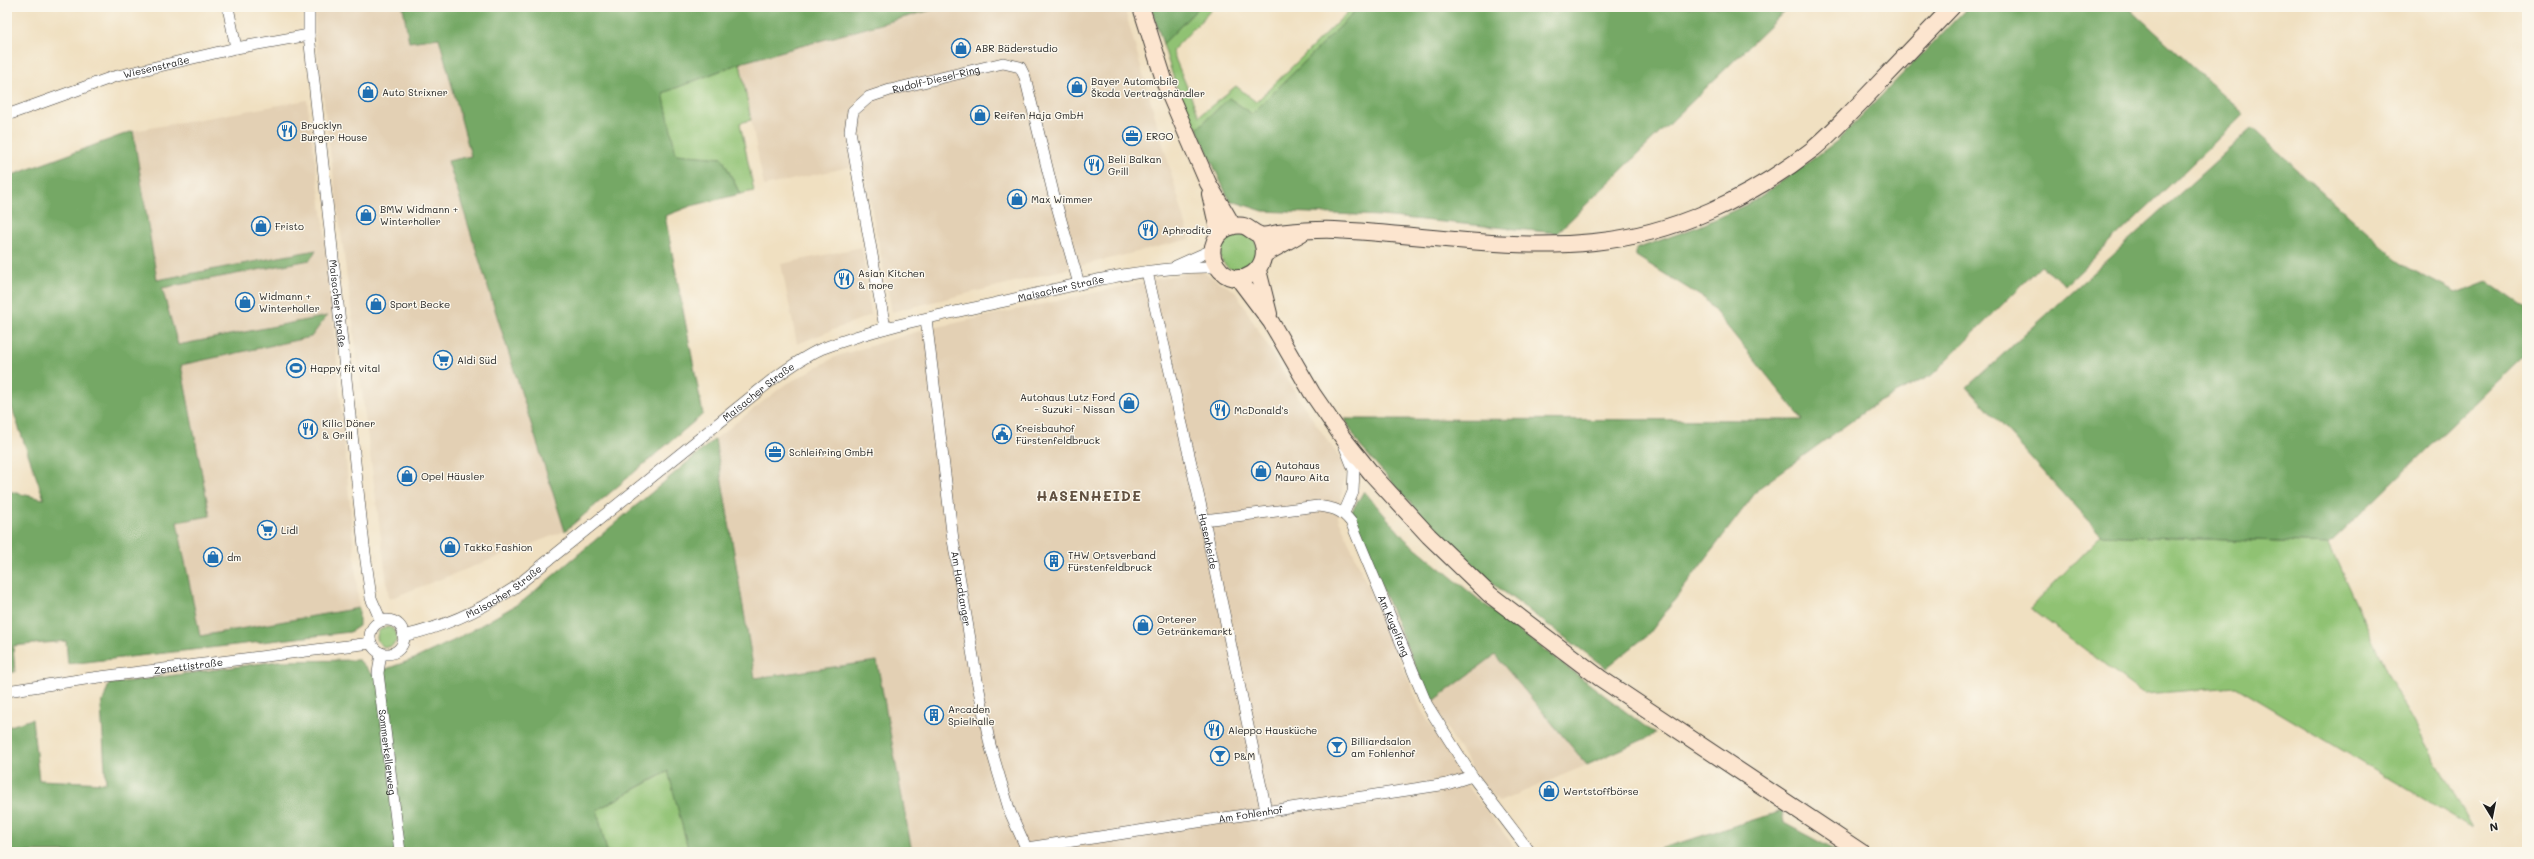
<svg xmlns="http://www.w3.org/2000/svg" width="2534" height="859" viewBox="0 0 2534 859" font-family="Mali,sans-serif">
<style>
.built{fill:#e3d0b4}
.green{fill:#90c273;stroke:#566f48}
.forest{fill:#74a865;stroke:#486240}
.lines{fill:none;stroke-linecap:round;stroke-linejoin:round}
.street-casing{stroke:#3c3935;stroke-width:12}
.secondary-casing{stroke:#3c3935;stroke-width:18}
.street{stroke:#fff;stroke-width:11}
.secondary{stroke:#fce5cf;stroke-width:16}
.labels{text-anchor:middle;stroke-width:3;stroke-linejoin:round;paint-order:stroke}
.poi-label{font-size:10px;fill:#1c1c1c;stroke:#fbf7ec;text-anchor:start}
.street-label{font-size:10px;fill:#1c1c1c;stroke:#fbf7ec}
.district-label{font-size:14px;font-weight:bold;letter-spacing:1px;fill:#615141;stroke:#fbf7ec}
</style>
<rect width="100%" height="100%" fill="#fbf7ec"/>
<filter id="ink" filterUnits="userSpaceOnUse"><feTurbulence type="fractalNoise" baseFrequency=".025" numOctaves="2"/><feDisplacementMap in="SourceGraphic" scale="8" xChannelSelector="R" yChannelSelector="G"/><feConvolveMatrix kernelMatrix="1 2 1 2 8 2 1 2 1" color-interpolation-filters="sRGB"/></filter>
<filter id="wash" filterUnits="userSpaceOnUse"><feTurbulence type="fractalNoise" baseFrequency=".012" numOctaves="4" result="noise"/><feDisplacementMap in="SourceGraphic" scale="16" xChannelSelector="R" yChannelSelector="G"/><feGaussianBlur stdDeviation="0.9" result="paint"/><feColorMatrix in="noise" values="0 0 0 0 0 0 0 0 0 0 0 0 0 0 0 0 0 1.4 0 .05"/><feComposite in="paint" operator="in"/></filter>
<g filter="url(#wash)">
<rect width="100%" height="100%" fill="#f0e0c1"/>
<path class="built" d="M315,7H403L409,42L439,38L471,156L448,161L565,531L389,599L315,35Z
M942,7H1124L1190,239L892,312L863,164L764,186L740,63Z
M307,100L327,248L359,608L200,636L177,522L210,516L157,280L133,131Z
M862,247L871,315L797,344L781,264Z
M1199,270L1235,291L1301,402L1346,467L1338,517L1422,711L1467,785L1518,852H912L877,661L755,678L715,439L783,386L837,356L919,331Z
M1495,655L1587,765L1499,802L1478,778L1431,703Z"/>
<path class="green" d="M1199,7H1214L1172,51L1199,116L1236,86L1256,102L1353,7H1360L1252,114L1229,98L1197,129L1176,86L1163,44Z
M740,63L751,120L740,123L754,191L740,194L722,158L675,154L663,93Z
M1220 252a19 19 0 1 1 38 0a19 19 0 1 1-38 0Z
M2101,535L2329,544L2388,675L2473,828L2236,687L2144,694L2030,608Z
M377 637a10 10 0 1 1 20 0a10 10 0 1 1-20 0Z
M669,771L689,852H607L597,810Z"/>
<path class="forest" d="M403,7H942L740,63L663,93L676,154L722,158L740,194L691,206L665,216L703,414L565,531L448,161L471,156L439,38L409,42Z
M1151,7H1199L1163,44Z
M1360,7H1789L1557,233L1381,216L1263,211L1229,200L1197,129L1229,98L1252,114Z
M1968,7H2128L2244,114L2066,285L2041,266L1932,375L1875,404L1759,488L1649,634L1606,668L1496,586L1425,519L1360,446L1345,419L1803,420L1705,299L1636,256V249L1700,226L1752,202L1798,170L1837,141Z
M2252,128L2403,265L2456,293L2487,281L2527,309V352L2329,544L2101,535L1967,387Z
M133,131L157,280L316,250L310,260L162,288L178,345L327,316L311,337L181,365L210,516L177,522L200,636L359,608V626L350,632L68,664L66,641L13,646L15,672L7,673V491L44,499L7,394V177Z
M715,439L755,678L877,661L912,852H689L668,771L597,810L607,852H7V727L32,719L39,780L106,783L101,707L109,684L278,661L359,660L372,674L414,659L457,639L523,601Z
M1364,491L1405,539L1483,603L1655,734L1587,765L1495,655L1431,703L1350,514Z
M1782,811L1784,823L1838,852H1650Z"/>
</g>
<g filter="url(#ink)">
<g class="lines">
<g class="street-casing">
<g id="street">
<path d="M228,7L236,48"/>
<path id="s1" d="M309,7V35L364,546L371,598L381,621"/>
<path id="s2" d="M7,115L113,77L236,48L309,35"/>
<path d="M1176,266L1212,250"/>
<path id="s3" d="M1147,272L1204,520L1266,810"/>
<path id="s4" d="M926,319L953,540L977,680L990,745L1010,812L1028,852"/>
<path id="s5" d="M885,328L850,131L853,111L869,97L890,90L1003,63L1020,67L1025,77L1053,192L1079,284"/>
<path d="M1343,442L1354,470L1353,492L1344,513"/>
<path id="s6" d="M1204,520L1318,506C1332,508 1341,509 1351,522L1427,705L1472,776L1530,852"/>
<circle cx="387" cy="637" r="17"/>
<path id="s7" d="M403,636C444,627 479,611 514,588L772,380C787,369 803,357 821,349C877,327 937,316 996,303C1068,287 1143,265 1217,267"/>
<path id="s8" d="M381,653L378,673L400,852"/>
<path id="s9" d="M7,691L92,678L371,643"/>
<path id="s10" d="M1027,848L1447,784L1472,776"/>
</g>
</g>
<g class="secondary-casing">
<path id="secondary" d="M1141,7L1166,86L1208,183L1233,226
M1210,194L1219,234
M1259,235C1278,268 1236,295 1217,266C1206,251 1216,229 1234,226C1248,223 1250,232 1260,235C1264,236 1274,234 1278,233C1297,231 1316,229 1335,230C1421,234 1508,251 1594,242C1675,234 1750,198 1813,149C1830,135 1845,118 1860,103C1891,71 1921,39 1952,7
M1265,254L1302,233
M1258,270L1269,314
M1238,278L1271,322L1312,393L1343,438L1372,474L1429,536L1489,594L1600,678L1861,852"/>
</g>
<use href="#street" class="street"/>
<use href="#secondary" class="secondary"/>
</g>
</g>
<defs>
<g id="shop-ring" transform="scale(1)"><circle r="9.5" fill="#fbf7ec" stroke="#1f6fb2" stroke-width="1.5"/><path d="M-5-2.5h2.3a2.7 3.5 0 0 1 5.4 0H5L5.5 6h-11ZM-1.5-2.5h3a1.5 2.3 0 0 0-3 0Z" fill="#1f6fb2"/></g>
<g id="restaurant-ring" transform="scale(1)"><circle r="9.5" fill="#fbf7ec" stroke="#1f6fb2" stroke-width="1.5"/><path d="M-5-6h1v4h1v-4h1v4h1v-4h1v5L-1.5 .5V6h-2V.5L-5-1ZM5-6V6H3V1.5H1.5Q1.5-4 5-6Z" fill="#1f6fb2"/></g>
<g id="office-ring" transform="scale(1)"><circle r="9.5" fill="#fbf7ec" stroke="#1f6fb2" stroke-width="1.5"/><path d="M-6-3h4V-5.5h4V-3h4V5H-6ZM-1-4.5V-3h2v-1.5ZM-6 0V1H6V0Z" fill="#1f6fb2"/></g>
<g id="supermarket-ring" transform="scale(1)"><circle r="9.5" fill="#fbf7ec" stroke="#1f6fb2" stroke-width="1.5"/><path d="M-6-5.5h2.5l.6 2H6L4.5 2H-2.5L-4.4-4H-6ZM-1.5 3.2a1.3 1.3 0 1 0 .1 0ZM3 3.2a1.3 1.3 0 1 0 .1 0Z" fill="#1f6fb2"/></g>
<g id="stadium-ring" transform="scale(1)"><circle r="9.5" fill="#fbf7ec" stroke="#1f6fb2" stroke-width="1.5"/><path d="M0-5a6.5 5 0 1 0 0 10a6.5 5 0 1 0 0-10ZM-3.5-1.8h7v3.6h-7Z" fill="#1f6fb2"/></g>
<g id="civic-ring" transform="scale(1)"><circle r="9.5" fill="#fbf7ec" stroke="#1f6fb2" stroke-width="1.5"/><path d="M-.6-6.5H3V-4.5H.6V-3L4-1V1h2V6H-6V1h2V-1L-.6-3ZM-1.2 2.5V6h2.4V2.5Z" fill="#1f6fb2"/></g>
<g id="building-ring" transform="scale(1)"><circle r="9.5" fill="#fbf7ec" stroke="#1f6fb2" stroke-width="1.5"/><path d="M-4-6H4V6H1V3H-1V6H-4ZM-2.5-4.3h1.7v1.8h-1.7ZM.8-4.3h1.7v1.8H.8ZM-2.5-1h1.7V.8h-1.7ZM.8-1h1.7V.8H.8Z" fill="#1f6fb2"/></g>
<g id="bar-ring" transform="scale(1)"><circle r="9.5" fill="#fbf7ec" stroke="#1f6fb2" stroke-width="1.5"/><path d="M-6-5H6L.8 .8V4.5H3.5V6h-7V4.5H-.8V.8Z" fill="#1f6fb2"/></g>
</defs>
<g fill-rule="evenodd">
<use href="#shop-ring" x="961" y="48"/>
<use href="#shop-ring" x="1077" y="87"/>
<use href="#shop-ring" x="368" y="92"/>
<use href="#shop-ring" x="980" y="115"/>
<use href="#restaurant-ring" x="287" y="131"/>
<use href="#office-ring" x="1132" y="136"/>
<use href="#restaurant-ring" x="1094" y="165"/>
<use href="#shop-ring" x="1017" y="199"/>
<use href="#shop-ring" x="366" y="215"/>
<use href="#shop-ring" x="261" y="226"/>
<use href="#restaurant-ring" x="1148" y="230"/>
<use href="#restaurant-ring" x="844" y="279"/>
<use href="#shop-ring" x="245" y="302"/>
<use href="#shop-ring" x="376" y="304"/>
<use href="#supermarket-ring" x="443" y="360"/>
<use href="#stadium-ring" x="296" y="368"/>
<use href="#shop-ring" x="1129" y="403"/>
<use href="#restaurant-ring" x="1220" y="410"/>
<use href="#restaurant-ring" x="308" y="429"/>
<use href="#civic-ring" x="1002" y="434"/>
<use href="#office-ring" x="775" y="452"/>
<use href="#shop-ring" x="1261" y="471"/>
<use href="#shop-ring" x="407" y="476"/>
<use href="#supermarket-ring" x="267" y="530"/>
<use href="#shop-ring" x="450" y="547"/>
<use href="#shop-ring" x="213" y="557"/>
<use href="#building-ring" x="1054" y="561"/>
<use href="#shop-ring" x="1143" y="625"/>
<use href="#building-ring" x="934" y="715"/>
<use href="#restaurant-ring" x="1214" y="730"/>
<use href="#bar-ring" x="1337" y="747"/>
<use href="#bar-ring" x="1220" y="756"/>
<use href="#shop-ring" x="1549" y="791"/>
</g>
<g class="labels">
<g class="poi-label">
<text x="975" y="52">ABR Bäderstudio</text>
<text x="1091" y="85">Bayer Automobile<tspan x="1091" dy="12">Škoda Vertragshändler</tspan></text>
<text x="382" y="96">Auto Strixner</text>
<text x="994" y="119">Reifen Haja GmbH</text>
<text x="301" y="129">Brucklyn<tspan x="301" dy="12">Burger House</tspan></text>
<text x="1146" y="140">ERGO</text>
<text x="1108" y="163">Beli Balkan<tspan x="1108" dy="12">Grill</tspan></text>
<text x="1031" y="203">Max Wimmer</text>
<text x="380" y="213">BMW Widmann +<tspan x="380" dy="12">Winterholler</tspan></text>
<text x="275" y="230">Fristo</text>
<text x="1162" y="234">Aphrodite</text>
<text x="858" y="277">Asian Kitchen<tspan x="858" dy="12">&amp; more</tspan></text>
<text x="259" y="300">Widmann +<tspan x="259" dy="12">Winterholler</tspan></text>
<text x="390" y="308">Sport Becke</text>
<text x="457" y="364">Aldi Süd</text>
<text x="310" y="372">Happy fit vital</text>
<text x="1115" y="401" text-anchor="end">Autohaus Lutz Ford<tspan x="1115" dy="12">- Suzuki - Nissan</tspan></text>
<text x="1234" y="414">McDonald's</text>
<text x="322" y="427">Kilic Döner<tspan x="322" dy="12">&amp; Grill</tspan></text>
<text x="1016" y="432">Kreisbauhof<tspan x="1016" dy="12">Fürstenfeldbruck</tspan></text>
<text x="789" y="456">Schleifring GmbH</text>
<text x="1275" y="469">Autohaus<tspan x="1275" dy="12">Mauro Aita</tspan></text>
<text x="421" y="480">Opel Häusler</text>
<text x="281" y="534">Lidl</text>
<text x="464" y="551">Takko Fashion</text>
<text x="1068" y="559">THW Ortsverband<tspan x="1068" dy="12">Fürstenfeldbruck</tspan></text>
<text x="227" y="561">dm</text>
<text x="1157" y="623">Orterer<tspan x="1157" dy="12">Getränkemarkt</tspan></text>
<text x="948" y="713">Arcaden<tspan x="948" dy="12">Spielhalle</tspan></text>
<text x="1228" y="734">Aleppo Hausküche</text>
<text x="1351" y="745">Billiardsalon<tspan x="1351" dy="12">am Fohlenhof</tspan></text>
<text x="1234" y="760">P&amp;M</text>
<text x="1563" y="795">Wertstoffbörse</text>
</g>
<g class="street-label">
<text dy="4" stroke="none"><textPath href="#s2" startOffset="157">Wiesenstraße</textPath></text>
<text dy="4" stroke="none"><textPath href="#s5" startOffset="311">Rudolf-Diesel-Ring</textPath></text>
<text dy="4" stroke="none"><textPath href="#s7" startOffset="759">Maisacher Straße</textPath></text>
<text dy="4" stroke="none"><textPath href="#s1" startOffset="298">Maisacher Straße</textPath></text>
<text dy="4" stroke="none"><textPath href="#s7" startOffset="435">Maisacher Straße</textPath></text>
<text dy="4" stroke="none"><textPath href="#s3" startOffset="276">Hasenheide</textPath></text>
<text dy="4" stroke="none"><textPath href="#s4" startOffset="272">Am Hardtanger</textPath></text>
<text dy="4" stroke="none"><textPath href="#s7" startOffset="111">Maisacher Straße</textPath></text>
<text dy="4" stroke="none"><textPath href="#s6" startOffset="265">Am Kugelfang</textPath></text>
<text dy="4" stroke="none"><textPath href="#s9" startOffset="183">Zenettistraße</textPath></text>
<text dy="4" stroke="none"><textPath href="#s8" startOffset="100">Sommerkellerweg</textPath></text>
<text dy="4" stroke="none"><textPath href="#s10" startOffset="226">Am Fohlenhof</textPath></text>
</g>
<g class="district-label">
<text x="1089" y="501">HASENHEIDE</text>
</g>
</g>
<rect width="2534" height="859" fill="none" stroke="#fbf7ec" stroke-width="24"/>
<g transform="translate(2492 817) rotate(170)" stroke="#fbf7ec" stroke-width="3" paint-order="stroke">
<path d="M0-3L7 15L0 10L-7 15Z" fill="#1c1c1c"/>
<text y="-6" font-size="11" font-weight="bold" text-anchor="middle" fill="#1c1c1c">N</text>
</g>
</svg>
